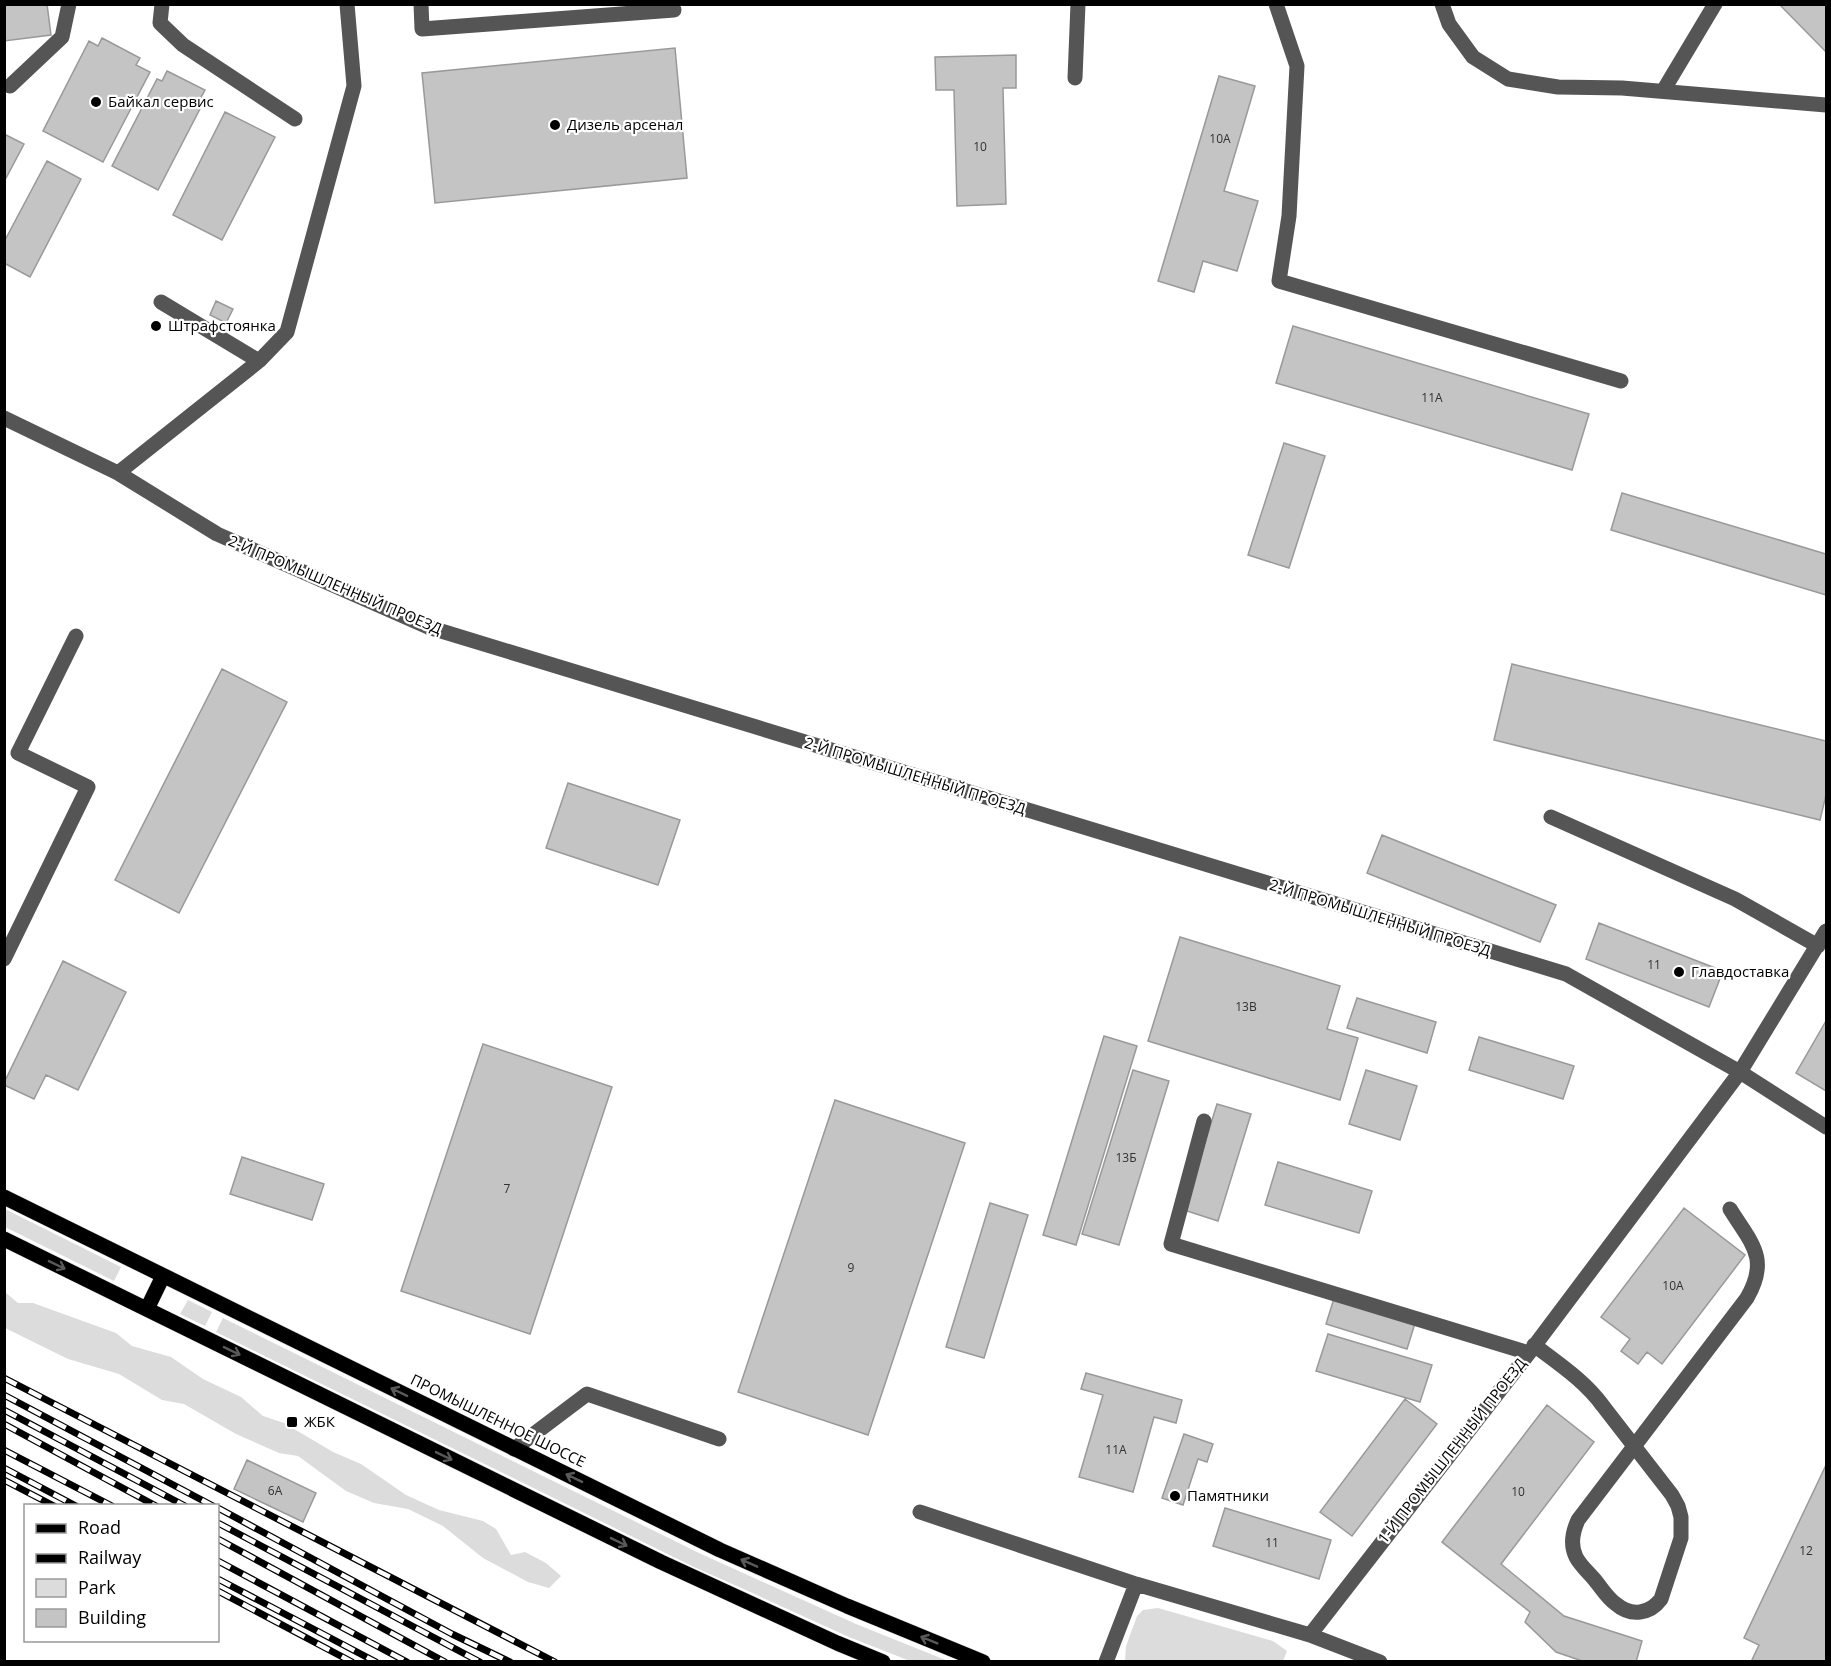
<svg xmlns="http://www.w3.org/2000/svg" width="1831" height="1666" viewBox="0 0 1831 1666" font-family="'Open Sans',sans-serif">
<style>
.green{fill:#dcdcdc}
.building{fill:#c4c4c4;stroke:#999;stroke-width:1.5}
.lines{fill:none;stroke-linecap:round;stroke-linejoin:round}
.major-casing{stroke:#dbdbdb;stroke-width:16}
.minor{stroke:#555;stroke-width:15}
.major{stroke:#000;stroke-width:15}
.rail-casing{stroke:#000;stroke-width:7}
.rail{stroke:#fff;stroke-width:4.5;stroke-dasharray:14;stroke-linecap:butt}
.oneway{stroke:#595959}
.poi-dot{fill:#000;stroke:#fff;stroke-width:2}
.labels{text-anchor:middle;stroke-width:4.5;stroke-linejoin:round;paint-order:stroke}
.number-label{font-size:12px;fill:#313131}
.poi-label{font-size:15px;fill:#000;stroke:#fff;text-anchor:start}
.street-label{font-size:15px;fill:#000;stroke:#fff}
</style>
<rect width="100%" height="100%" fill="#fff"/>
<path class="green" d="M5,1209L121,1267L114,1281L5,1227Z
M5,1292L18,1303H33L116,1333L132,1346L171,1357L203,1379L241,1397L263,1416L284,1423L333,1452L361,1464L406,1495L439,1510L483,1521L496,1529L511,1555L525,1552L546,1563L561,1576L549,1588L528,1582L483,1558L443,1526L408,1509L374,1503L346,1491L298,1456L279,1453L236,1434L184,1404L162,1400L119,1374L68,1359L5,1328Z
M188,1300L212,1312L205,1326L180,1314Z
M223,1318L699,1553L856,1624L948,1661H910L849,1637L748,1591L694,1567L216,1332Z
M1158,1608L1273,1641L1287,1651L1283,1661H1125L1126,1646L1137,1616L1143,1610Z"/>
<path class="building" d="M4,4H47L51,35L4,41Z
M1779,4H1826V52Z
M102,38L140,58L136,65L150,72L103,162L43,131L89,41L98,46Z
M675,48L687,178L435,203L422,73Z
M1016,55V88H1003L1006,204L957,206L954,90H936L935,57Z
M167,71L205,90L199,101L203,103L158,190L112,166L157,79L162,81Z
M1219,76L1255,86L1224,191L1258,201L1237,271L1203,261L1194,292L1158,281Z
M225,112L275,137L222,240L173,215Z
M4,134L24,144L4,182Z
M47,161L81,179L30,277L4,263V242Z
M216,301L233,309L226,323L210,315Z
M1293,326L1589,414L1572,470L1276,383Z
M1284,443L1325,456L1289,568L1248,555Z
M1622,493L1826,554V595L1611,530Z
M1512,664L1826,741V795L1820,820L1494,740Z
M222,669L287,702L179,913L115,880Z
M568,783L680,820L658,885L546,848Z
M1382,835L1556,905L1540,942L1367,873Z
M1599,923L1723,971L1709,1007L1586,959Z
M1180,937L1340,986L1327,1029L1358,1038L1340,1100L1148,1041Z
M63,961L126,992L78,1090L46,1075L34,1099L4,1085V1083Z
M1357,998L1436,1022L1427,1053L1347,1028Z
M1826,1021V1091L1796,1073Z
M1104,1036L1137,1046L1076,1245L1043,1235Z
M1479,1037L1574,1066L1563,1099L1469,1070Z
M483,1044L612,1087L530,1334L401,1291Z
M1133,1070L1169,1081L1119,1245L1082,1234Z
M1366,1070L1417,1086L1400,1140L1349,1124Z
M835,1100L965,1143L868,1435L738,1392Z
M1217,1104L1251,1114L1218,1221L1184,1210Z
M242,1157L324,1184L312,1220L230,1194Z
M1278,1162L1372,1191L1359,1233L1265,1205Z
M990,1203L1028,1215L984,1358L946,1347Z
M1684,1208L1745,1255L1662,1364L1647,1352L1638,1364L1621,1351L1630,1339L1601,1317Z
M1336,1292L1417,1317L1407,1349L1326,1324Z
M1328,1334L1432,1365L1420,1402L1316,1371Z
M1086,1373L1182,1400L1176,1423L1154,1417L1133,1492L1079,1477L1103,1395L1081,1389Z
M1405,1399L1437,1424L1352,1536L1320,1512Z
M1547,1405L1594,1442L1501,1564L1564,1616L1642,1641L1636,1662H1585L1556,1652L1525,1622L1530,1612L1442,1542Z
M1184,1434L1213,1444L1207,1462L1198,1459L1183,1505L1162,1498Z
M247,1460L316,1493L303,1522L234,1489Z
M1826,1465V1662H1751L1759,1645L1744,1638Z
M1225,1508L1331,1540L1319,1579L1213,1546Z"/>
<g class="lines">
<g class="major-casing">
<path id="major" d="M4,1197L720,1550L847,1606L983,1662
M4,1239L661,1562L837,1643L883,1662
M147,1309L163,1276"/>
</g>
<path class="minor" d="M162,4L160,23L183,45L295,119
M421,4L422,29L674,10
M1276,4L1297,66L1289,216L1279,281L1621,381
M1442,4L1449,24L1473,57L1508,79L1558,87L1622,88L1826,105
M1075,78L1078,4
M10,86L62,37L69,4
M1663,91L1715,4
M161,302L259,361
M4,418L118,473L217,534L428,627L1566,974L1740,1072L1826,1127
M118,473L259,361L287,332L354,86L347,4
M1551,817L1735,899L1818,946
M4,959L88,787L18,753L76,636
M1204,1121L1171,1244L1529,1353
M1534,1345C1559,1364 1585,1381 1603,1406L1672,1495L1678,1506L1681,1517V1538L1661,1599C1650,1614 1631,1617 1616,1604C1607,1598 1601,1587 1594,1579C1588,1572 1580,1565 1576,1557C1570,1545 1573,1531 1578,1520L1747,1298C1770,1258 1751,1243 1730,1209
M514,1449L587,1394L719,1439
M920,1512L1136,1584L1310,1635L1529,1353L1740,1072L1826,931
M1310,1635L1380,1662
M1106,1662L1136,1584"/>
<use href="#major" class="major"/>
<g class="rail-casing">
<path id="rail" d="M4,1378L555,1662
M4,1395L213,1506
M4,1410L185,1506
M4,1424L156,1506
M4,1450L112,1506
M4,1468L76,1506
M4,1480L54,1506
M218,1508L452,1634L510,1662
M218,1523L480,1662
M218,1539L445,1662
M218,1561L407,1662
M218,1579L376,1662
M218,1591L352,1662"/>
</g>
<use href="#rail" class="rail"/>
</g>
<defs><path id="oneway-shaft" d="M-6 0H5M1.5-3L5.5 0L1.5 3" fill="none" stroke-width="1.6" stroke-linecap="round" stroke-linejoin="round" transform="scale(1.5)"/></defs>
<g class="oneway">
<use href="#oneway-shaft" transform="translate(57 1265) rotate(26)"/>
<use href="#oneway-shaft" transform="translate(232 1351) rotate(26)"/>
<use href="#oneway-shaft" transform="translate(399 1392) rotate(-154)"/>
<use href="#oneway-shaft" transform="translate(444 1456) rotate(26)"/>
<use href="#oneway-shaft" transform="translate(574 1478) rotate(-154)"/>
<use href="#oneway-shaft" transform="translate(619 1542) rotate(26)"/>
<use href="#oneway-shaft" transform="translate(749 1563) rotate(-156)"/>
<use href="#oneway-shaft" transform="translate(929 1640) rotate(-158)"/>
</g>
<g class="poi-dot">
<circle cx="96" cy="102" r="6"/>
<circle cx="555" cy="125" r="6"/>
<circle cx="156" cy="326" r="6"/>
<circle cx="1679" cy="972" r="6"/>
<rect x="286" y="1416" width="12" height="12" rx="3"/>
<circle cx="1175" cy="1496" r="6"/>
</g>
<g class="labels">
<g class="number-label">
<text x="1220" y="143">10А</text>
<text x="980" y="151">10</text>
<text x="1432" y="402">11А</text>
<text x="1654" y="969">11</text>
<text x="1246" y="1011">13В</text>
<text x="1126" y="1162">13Б</text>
<text x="507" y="1193">7</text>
<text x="851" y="1272">9</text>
<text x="1673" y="1290">10А</text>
<text x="1116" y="1454">11А</text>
<text x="275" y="1495">6А</text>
<text x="1518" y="1496">10</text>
<text x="1272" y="1547">11</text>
<text x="1806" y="1555">12</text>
</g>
<g class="poi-label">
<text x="108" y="107">Байкал сервис</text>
<text x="567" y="130">Дизель арсенал</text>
<text x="168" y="331">Штрафстоянка</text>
<text x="1691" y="977">Главдоставка</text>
<text x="304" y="1427">ЖБК</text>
<text x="1187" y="1501">Памятники</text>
</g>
<g class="street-label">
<text transform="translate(335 585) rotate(23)" y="5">2-Й ПРОМЫШЛЕННЫЙ ПРОЕЗД</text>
<text transform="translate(915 776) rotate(17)" y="5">2-Й ПРОМЫШЛЕННЫЙ ПРОЕЗД</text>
<text transform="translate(1380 918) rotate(17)" y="5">2-Й ПРОМЫШЛЕННЫЙ ПРОЕЗД</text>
<text transform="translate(498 1421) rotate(26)" y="5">ПРОМЫШЛЕННОЕ ШОССЕ</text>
<text transform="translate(1452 1451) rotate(-52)" y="5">1-Й ПРОМЫШЛЕННЫЙ ПРОЕЗД</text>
</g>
</g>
<rect width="1831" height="1666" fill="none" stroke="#000000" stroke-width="12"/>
<rect x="24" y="1504" width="195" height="138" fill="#ffffff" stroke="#999999" stroke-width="1.5"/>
<rect x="36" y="1524" width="30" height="9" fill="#000000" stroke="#999999" stroke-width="1.5"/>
<text x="78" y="1534" font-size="18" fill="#000000">Road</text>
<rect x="36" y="1554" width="30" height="9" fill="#000000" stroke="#999999" stroke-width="1.5"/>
<text x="78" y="1564" font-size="18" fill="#000000">Railway</text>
<rect x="36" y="1579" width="30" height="18" fill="#dcdcdc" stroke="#999999" stroke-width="1.5"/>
<text x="78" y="1594" font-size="18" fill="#000000">Park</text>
<rect x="36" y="1609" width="30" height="18" fill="#c4c4c4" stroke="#999999" stroke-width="1.5"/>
<text x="78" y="1624" font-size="18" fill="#000000">Building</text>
</svg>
